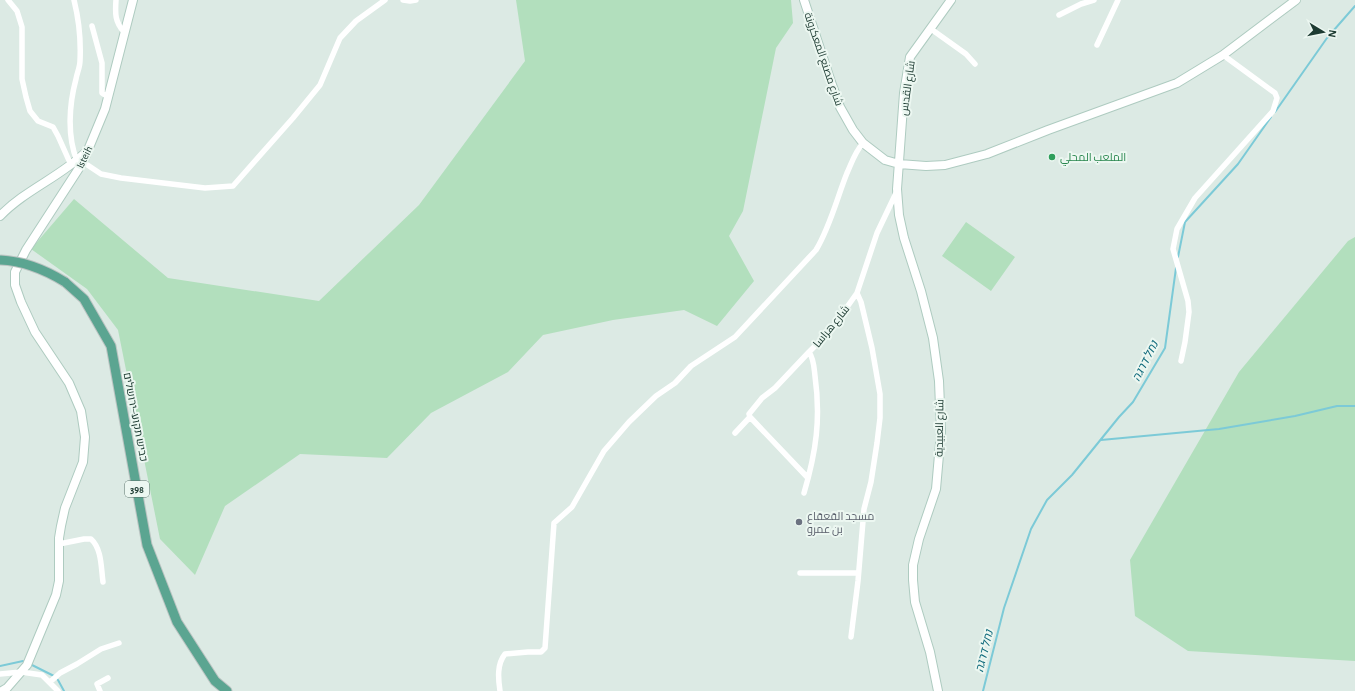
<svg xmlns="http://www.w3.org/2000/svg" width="1355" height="691" viewBox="0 0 1355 691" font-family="'Alegreya Sans',Cairo,Heebo,sans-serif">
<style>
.green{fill:#b2dfbd}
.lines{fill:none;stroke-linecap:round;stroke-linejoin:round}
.stream{stroke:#7ccad7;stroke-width:2}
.secondary-casing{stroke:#aecbc0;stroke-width:10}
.primary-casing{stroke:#bbc4c2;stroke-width:11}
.street{stroke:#fff;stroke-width:5.5}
.secondary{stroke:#fff;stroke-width:8}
.primary{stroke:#5ba591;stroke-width:9}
.primary-bridge-casing{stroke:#bbc4c2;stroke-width:11;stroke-linecap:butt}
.primary-bridge{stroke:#5ba591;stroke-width:9}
.leisure-dot{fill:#2e9e5b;stroke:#ecf7f1;stroke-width:1.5}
.worship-dot{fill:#6b7280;stroke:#ecf7f1;stroke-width:1.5}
.labels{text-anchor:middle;stroke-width:4;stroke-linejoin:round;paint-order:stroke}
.shield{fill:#ecf7f1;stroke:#5b736b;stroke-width:1}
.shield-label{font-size:10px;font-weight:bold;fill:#1d3b32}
.street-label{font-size:11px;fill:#1d3b32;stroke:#ecf7f1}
.leisure-label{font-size:11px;fill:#27864d;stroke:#ecf7f1;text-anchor:start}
.worship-label{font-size:11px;fill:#5b616d;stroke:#ecf7f1;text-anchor:start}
.water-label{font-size:12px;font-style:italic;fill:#116b7c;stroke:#ecf7f1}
</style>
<rect width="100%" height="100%" fill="#dceae4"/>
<path class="green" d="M516,0H791L793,23L776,48L743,211L729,236L754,281L717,326L684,310L613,320L543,335L508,372L431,413L387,458L300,454L225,506L195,575L160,539L118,330L87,289L31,249L74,199L168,278L319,301L419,205L525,61Z
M966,222L1015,257L991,291L942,256Z
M1355,237V661L1188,651L1135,616L1130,560L1239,372L1348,241Z"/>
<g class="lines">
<path class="stream" d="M1275,112L1327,38L1355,6
M1178,257L1185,222L1238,164L1271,117
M1101,440L1219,429L1295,416L1337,406H1355
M32,665L54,676
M0,666L23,661
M58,680L64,691
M983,691L1004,608L1031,529L1047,500L1072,475L1119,417L1133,402L1165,348L1176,268"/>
<g class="secondary-casing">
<path id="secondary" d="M804,0L831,82L840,107L853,130L863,143L885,160L899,164L926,166L945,165L987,154L1048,130L1177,83L1223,55L1296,0
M0,216C25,190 60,177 86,152
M2,691L7,688L27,665L56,595L59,581V538L61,526L65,508L83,462L85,437L81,411L69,383L35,332L21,302L15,285V272L26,250L83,162L105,109L133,0
M938,691L930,652L915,602L913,580V565L919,539L936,489L941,432L939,381L933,338L921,291L904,238L899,215L897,189L904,93L910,57L951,0"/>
</g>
<g class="primary-casing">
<path id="primary" d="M65,282L84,299L111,346L147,545L177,622L215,681L227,691"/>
</g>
<path class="street" d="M8,0L17,11L22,27V79L26,97L30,111L38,121L53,127L58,136L71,165
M74,0C79,20 81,41 80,61C80,67 77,73 76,79C69,105 67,136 77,161
M116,0C115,14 115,22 124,32
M403,0L410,1L416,0
M1059,15L1081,4L1094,0
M92,26L102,63V93L108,97
M931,29L966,54L975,64
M1097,45L1118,0
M83,162L101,174L121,178L205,188L233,186L293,118L320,85L340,38L356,21L385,0
M1181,361L1185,342L1189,312L1188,301L1173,249L1177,229L1195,198L1273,111L1277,98L1275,93L1223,55
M735,433L750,417
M808,478L750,417L749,414L762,398L775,388L809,352
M804,493C816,452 821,419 815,376C814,368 814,359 809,352L830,331L857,293L877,233L897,191
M59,544L84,539H91C102,549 101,568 103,582
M800,573H858
M851,637L858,581L864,509L871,482L877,443L880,418V394L872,348L861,302L857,293
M0,674L21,672L42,675L58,691
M50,682L60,673L77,664L101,649L119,643
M100,691L97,684L108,678
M500,691C498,678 497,664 505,654L528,652H541L545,648L554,523L572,507L604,451L629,422L656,396L675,383L691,366L735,337L816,250C830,227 837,198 847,173C852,162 855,152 863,143"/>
<use href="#secondary" class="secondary"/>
<use href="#primary" class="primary"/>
<g class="primary-bridge-casing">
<path id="primary-bridge" d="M0,260C24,261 44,269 65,282"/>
</g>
<use href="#primary-bridge" class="primary-bridge"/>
</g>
<circle class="leisure-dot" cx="1052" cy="157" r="4"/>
<circle class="worship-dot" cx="799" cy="522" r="4"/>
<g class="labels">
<rect class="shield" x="125" y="481" width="24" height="16" rx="3"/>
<g class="shield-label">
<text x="137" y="493">398</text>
</g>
<g class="street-label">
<text transform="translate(824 59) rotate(71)" y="4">شارع مصنع المعكرونة</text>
<text transform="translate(907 88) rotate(-82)" y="4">شارع القدس</text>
<text transform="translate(84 157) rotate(-64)" y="4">Isteih</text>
<text transform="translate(831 326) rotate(-51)" y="4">شارع هراسا</text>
<text transform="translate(136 417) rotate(79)" y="4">כביש תקוע–ירושלים</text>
<text transform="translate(939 428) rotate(-89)" y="4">شارع العبيدية</text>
</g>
<g class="leisure-label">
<text x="1060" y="161">الملعب المحلي</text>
</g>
<g class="worship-label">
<text x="807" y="520">مسجد القعقاع<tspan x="807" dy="13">بن عمرو</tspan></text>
</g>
<g class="water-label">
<text transform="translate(1145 361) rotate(-63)" y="4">נחל דרגה</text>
<text transform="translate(984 651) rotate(-76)" y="4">נחל דרגה</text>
</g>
</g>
<g transform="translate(1323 32) rotate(100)" stroke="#ecf7f1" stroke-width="3" paint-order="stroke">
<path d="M0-3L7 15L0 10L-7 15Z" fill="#1d3b32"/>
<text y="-6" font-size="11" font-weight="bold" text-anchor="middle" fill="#1d3b32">N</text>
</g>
</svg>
